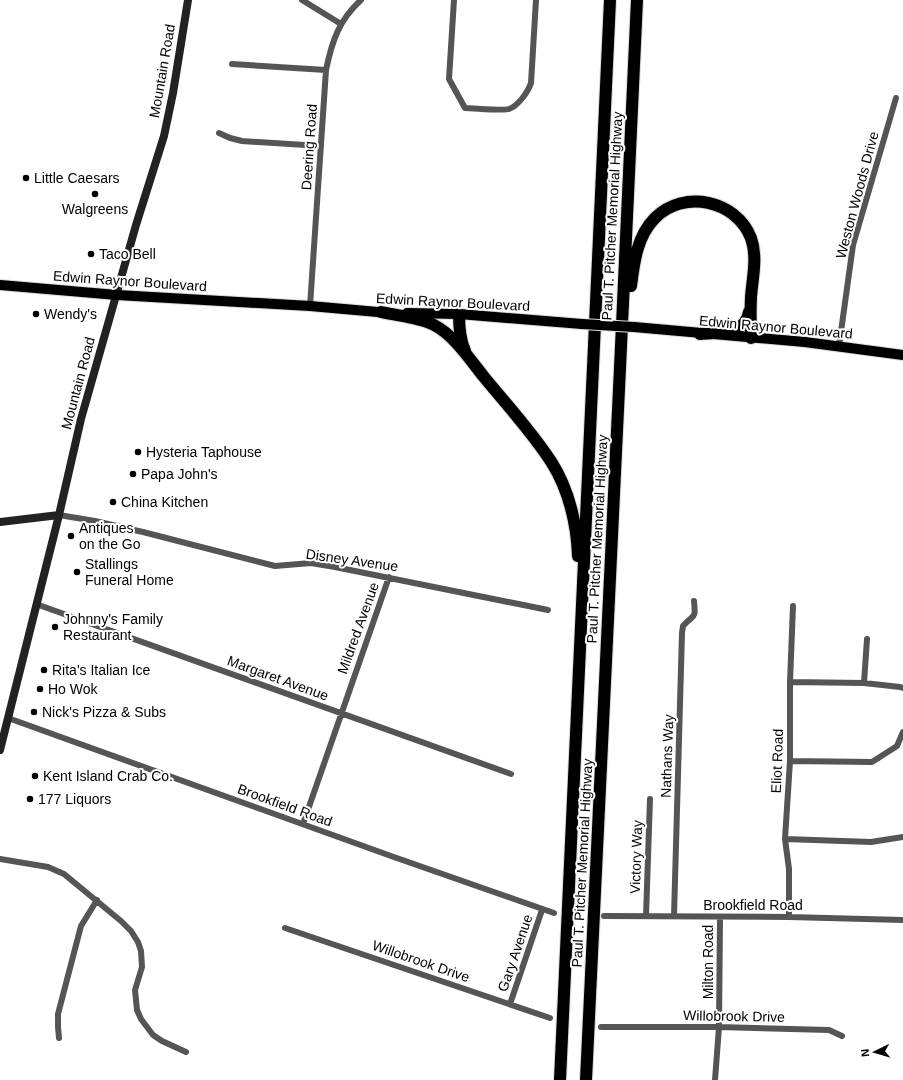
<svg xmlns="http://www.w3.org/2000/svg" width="903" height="1080" viewBox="0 0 903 1080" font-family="Arial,sans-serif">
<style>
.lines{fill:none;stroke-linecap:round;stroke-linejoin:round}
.primary-casing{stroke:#dbdbdb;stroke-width:12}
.highway-casing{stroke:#dbdbdb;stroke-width:14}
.street{stroke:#555;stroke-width:6}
.secondary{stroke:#222;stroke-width:8}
.primary{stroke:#000;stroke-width:10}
.highway{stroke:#000;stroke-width:12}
.primary-bridge-casing{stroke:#dbdbdb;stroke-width:12;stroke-linecap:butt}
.primary-bridge{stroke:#000;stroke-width:10}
.poi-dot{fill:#000;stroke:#fff;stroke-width:1.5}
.labels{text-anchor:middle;stroke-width:4;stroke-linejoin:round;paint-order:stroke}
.street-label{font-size:14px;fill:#000;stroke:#fff}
.poi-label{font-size:14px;fill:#000;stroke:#fff;text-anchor:start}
</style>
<rect width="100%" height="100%" fill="#fff"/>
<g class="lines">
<g class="primary-casing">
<path id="primary" d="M0,285L117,295L310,306L389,313
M407,313L459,314L582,324
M634,327L805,342L903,355"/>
</g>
<g class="highway-casing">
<path id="highway" d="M631,286C634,262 637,236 655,218C684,189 736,200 751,238C758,258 752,279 751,298C750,312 751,325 751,338
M381,312C399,316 419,317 434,325C454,335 471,361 484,377C507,405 533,433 552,463C569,490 577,525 578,556
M459,314C459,327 460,340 465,351
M700,334C719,332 745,336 749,312
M560,1080L610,0
M586,1080L620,368L637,0"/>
</g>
<path class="street" d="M302,0L341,24
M454,0L449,79L465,108C473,108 504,111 509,109C518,106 528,92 531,83L536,0
M232,64L326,70
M219,133L230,138L242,141L321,146
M310,306L326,70C332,41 339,20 361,0
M839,346L853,245L896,98
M59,515L95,521L143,532L275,566L311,563L335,567L548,610
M36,604L511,774
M790,682L864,683L900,687L903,688
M864,683L867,639
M8,718L391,856L554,913
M790,761L872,762L897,746L903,732
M303,824L389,577
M785,839L871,842L903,837
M0,859L48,867L64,874L121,921L131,931L138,942L141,951L142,967L135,990L137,1010L141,1019L153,1035L162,1041L186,1052
M604,916L789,917L903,920
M646,916L650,799
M674,916L682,633L683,626C694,613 696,621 694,601
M789,917V869L785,839L790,761V682L793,606
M285,928L550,1018
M510,1004L542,910
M601,1027H719L829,1030L842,1036
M59,1038L58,1027V1014L81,926L97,900
M715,1080L719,1027L720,917"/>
<path class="secondary" d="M0,522L59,515
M0,750L59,515L81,419L136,225L164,136L173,93L188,0"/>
<use href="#primary" class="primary"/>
<use href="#highway" class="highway"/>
<g class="primary-bridge-casing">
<path id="primary-bridge" d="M582,324L634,327"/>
</g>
<use href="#primary-bridge" class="primary-bridge"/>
</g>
<g class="poi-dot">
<circle cx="26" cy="178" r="4"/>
<circle cx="95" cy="194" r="4"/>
<circle cx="91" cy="254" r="4"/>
<circle cx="36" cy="314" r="4"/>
<circle cx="138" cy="452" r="4"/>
<circle cx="133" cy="474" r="4"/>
<circle cx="113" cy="502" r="4"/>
<circle cx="71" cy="536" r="4"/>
<circle cx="77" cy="572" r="4"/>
<circle cx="55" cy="627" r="4"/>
<circle cx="44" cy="670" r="4"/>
<circle cx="40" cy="689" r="4"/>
<circle cx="34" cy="712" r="4"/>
<circle cx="35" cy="776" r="4"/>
<circle cx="30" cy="799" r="4"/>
</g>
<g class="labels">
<g class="street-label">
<text transform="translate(162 71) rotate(-80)" y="5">Mountain Road</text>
<text transform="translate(309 147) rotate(-86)" y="5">Deering Road</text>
<text transform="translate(857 195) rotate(-75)" y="5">Weston Woods Drive</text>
<text transform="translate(612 216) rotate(-87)" y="5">Paul T. Pitcher Memorial Highway</text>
<text transform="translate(130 281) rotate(4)" y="5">Edwin Raynor Boulevard</text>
<text transform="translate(453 302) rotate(3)" y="5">Edwin Raynor Boulevard</text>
<text transform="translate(776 327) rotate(5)" y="5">Edwin Raynor Boulevard</text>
<text transform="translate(78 383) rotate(-75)" y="5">Mountain Road</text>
<text transform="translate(597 539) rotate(-87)" y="5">Paul T. Pitcher Memorial Highway</text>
<text transform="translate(352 560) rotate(8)" y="5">Disney Avenue</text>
<text transform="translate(358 628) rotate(-70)" y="5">Mildred Avenue</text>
<text transform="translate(278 678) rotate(20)" y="5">Margaret Avenue</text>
<text transform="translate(667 756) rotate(-88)" y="5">Nathans Way</text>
<text transform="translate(777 761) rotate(-88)" y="5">Eliot Road</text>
<text transform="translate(285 805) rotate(20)" y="5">Brookfield Road</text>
<text transform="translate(636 857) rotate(-88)" y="5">Victory Way</text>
<text transform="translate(582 863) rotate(-87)" y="5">Paul T. Pitcher Memorial Highway</text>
<text x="753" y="910">Brookfield Road</text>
<text transform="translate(515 953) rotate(-71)" y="5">Gary Avenue</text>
<text transform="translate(421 961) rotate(19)" y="5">Willobrook Drive</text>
<text transform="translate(708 962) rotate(-90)" y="5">Milton Road</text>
<text transform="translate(734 1016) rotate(1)" y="5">Willobrook Drive</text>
</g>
<g class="poi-label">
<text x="34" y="183">Little Caesars</text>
<text x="95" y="214" text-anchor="middle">Walgreens</text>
<text x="99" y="259">Taco Bell</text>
<text x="44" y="319">Wendy's</text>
<text x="146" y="457">Hysteria Taphouse</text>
<text x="141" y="479">Papa John's</text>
<text x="121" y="507">China Kitchen</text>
<text x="79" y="533">Antiques<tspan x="79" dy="16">on the Go</tspan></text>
<text x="85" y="569">Stallings<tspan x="85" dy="16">Funeral Home</tspan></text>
<text x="63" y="624">Johnny's Family<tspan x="63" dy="16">Restaurant</tspan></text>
<text x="52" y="675">Rita's Italian Ice</text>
<text x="48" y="694">Ho Wok</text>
<text x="42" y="717">Nick's Pizza &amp; Subs</text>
<text x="43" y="781">Kent Island Crab Co.</text>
<text x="38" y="804">177 Liquors</text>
</g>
</g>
<g transform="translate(875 1052) rotate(265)" stroke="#ffffff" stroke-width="3" paint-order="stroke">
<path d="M0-3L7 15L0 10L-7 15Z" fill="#000000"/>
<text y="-6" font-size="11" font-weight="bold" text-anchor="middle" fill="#000000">N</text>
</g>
</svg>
